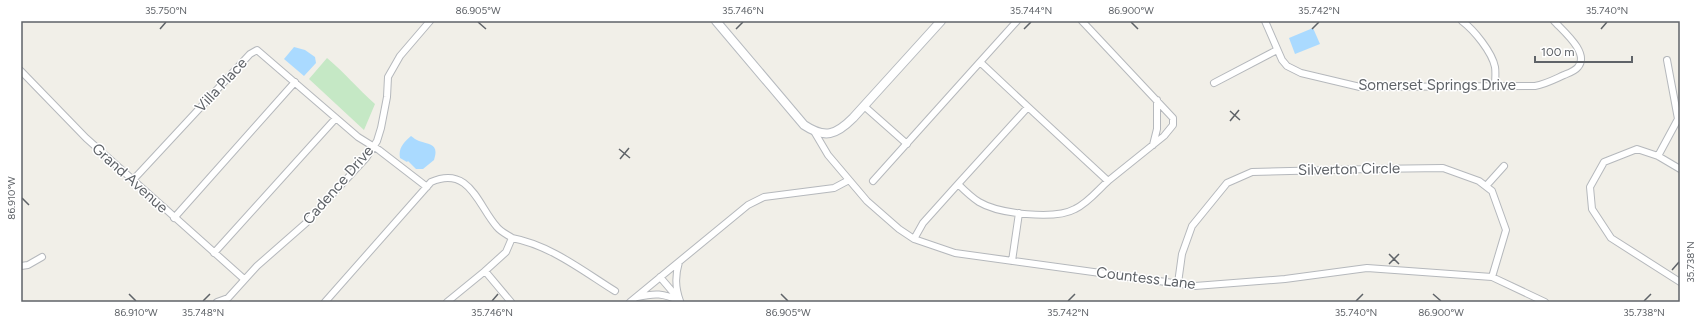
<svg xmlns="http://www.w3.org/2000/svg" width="1701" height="323" viewBox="0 0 1701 323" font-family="Figtree,sans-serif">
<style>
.green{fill:#c5e8c5}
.water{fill:#aadaff}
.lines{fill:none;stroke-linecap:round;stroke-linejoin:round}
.street-casing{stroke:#b5b8bc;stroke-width:8}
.secondary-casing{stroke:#b6babf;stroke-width:10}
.street{stroke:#fff;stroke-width:6}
.secondary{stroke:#fff;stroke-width:8}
.ticks{fill:none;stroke:#5f6368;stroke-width:1.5}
.labels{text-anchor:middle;stroke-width:3;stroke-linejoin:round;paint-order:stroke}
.street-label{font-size:15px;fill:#5f6368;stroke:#fff}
.neatline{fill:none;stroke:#5f6368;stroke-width:1.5}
.ticks-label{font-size:10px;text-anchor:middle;fill:#5f6368}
</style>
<rect width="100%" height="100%" fill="#f1efe8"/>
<path class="green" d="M327,58C344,72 358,89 375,104L364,130L309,79Z"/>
<path class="water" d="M1313,28L1320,44L1295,54L1289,38Z
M294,47L305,50L315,57L316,63L304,76L284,59Z
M411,136C414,138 416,140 419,141C431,145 439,144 434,160L423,169H416L408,161L407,162L400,158C398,148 404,142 411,136Z"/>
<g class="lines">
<g class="street-casing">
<path id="street" d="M1082,21L1173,118V125L1164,136L1108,181
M1265,21L1282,60L1287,66L1301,73L1360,87L1535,86C1546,84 1555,79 1564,75C1569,73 1575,71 1578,67C1590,53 1563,31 1554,21
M1462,21C1474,30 1492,52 1495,67C1496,73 1495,80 1495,86
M980,62L1017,21
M21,71L86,138L244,279
M1214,83L1277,50
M864,106L907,144
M815,133L828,155L867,201L899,229L914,239L955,253L1195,286L1285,279L1367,268L1492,277L1545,302
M1153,145L1157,129V100
M1658,156L1678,119L1667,60
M1680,169L1658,156L1637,149L1604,162L1590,187L1592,209L1611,238L1680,282
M133,180L250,54L257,50L358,137L379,150L427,187
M873,181L980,62L1028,107L958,184L923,223L914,239
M958,184C964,190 971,197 979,202C999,214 1055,220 1075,209C1088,203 1098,190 1108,181L1028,107
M1486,186L1504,166
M174,218L295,82
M214,253L336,118
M1012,261L1019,213
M679,262C675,276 675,287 680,301
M21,266L28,265L42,257
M660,277L677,297
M1178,283L1182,254L1192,226L1227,183L1252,172L1370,169L1443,168L1479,181L1492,191L1506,230L1492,277
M637,297C655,293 663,293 680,301
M217,302L228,298L257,266L306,223L366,158L377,141L381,128L387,97L388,77L400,56L430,21
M325,302L431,182C470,165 478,206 497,227C501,232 508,235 512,238
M447,302L485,271
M511,302L485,271L506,252L512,238C550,245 583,271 615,291
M630,302L748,205L764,197L834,188L849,180"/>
</g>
<g class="secondary-casing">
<path id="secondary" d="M716,21L804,125C825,139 836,135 853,118L941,21"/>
</g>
<use href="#street" class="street"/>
<use href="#secondary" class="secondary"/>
</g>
<path class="ticks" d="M478,22L486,29M1131,22L1138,29M160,29L166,22M736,29L743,22M1024,29L1031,22M1312,29L1319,22M1601,29L1607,22M1230,111L1240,120M1230,121L1239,110M619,149L630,158M620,159L629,148M22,198L29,205M1389,254L1399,264M1389,264L1399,254M1672,270L1679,262M129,294L136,301M781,294L788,301M1433,294L1441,301M203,301L210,294M492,301L498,294M1068,301L1075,294M1356,301L1363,294M1644,301L1651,294"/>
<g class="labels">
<g class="street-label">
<text transform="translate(221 85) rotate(-47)" y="5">Villa Place</text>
<text x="1437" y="90">Somerset Springs Drive</text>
<text transform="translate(1349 169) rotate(-1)" y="5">Silverton Circle</text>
<text transform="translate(130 178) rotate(42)" y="5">Grand Avenue</text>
<text transform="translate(338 185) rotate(-49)" y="5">Cadence Drive</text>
<text transform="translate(1146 278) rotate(7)" y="5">Countess Lane</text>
</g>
</g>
<rect width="1701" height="323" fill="none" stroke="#ffffff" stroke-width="44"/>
<path d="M1535 56v6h97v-6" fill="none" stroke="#5f6368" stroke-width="2"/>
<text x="1541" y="56" font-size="12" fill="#5f6368" stroke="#ffffff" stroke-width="3" paint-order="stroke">100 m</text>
<rect x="22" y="22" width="1657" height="279" class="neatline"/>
<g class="ticks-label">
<text x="166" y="14">35.750°N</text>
<text x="478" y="14">86.905°W</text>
<text x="743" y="14">35.746°N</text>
<text x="1031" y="14">35.744°N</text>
<text x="1131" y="14">86.900°W</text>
<text x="1319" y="14">35.742°N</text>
<text x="1607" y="14">35.740°N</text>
<text transform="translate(11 198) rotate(-90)" y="4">86.910°W</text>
<text transform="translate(1690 262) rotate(-90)" y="4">35.738°N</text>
<text x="136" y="316">86.910°W</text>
<text x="203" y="316">35.748°N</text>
<text x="492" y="316">35.746°N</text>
<text x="788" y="316">86.905°W</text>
<text x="1068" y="316">35.742°N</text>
<text x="1356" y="316">35.740°N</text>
<text x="1441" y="316">86.900°W</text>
<text x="1644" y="316">35.738°N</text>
</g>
</svg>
